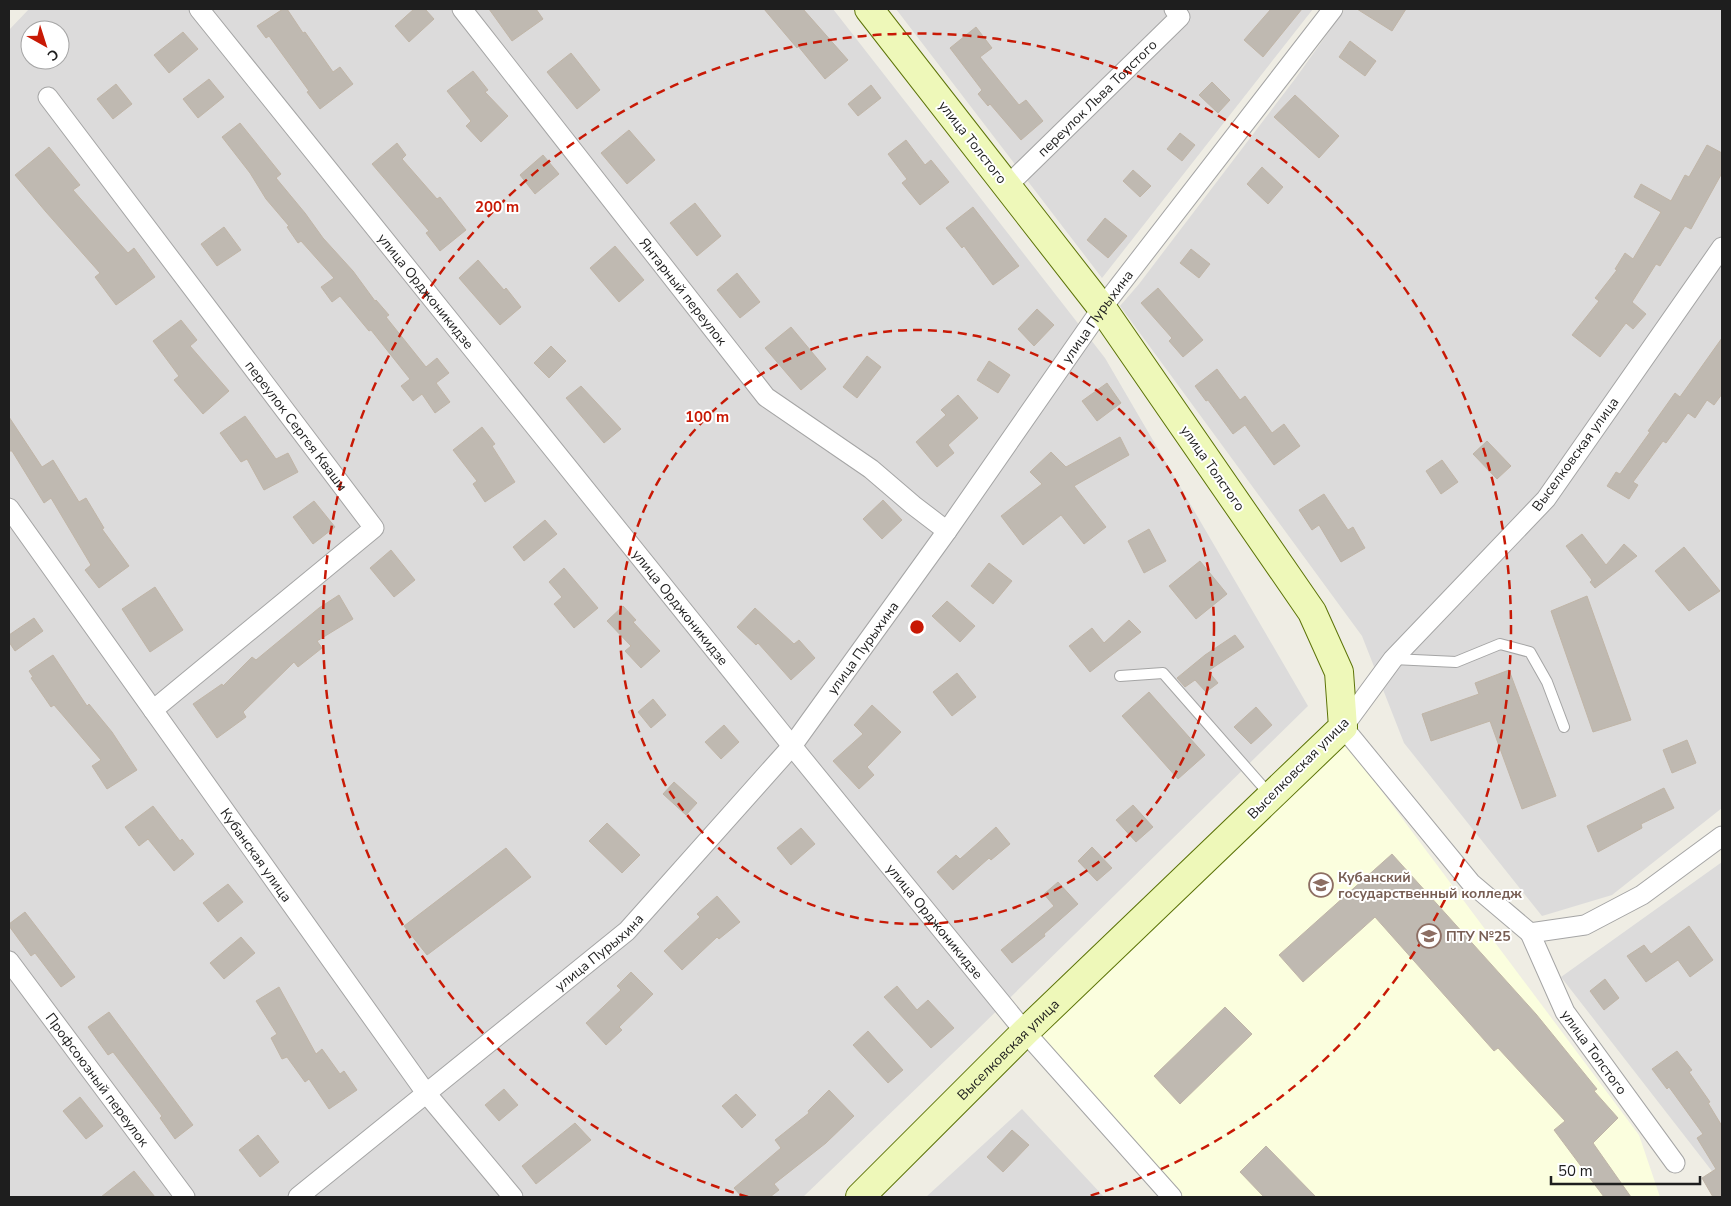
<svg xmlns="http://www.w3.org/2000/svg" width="1731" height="1206" viewBox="0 0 1731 1206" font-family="'Nunito Sans',sans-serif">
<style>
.residential{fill:#dcdbdb;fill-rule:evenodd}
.education{fill:#fbfede}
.building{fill:#bfb9b1;stroke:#c0b5a7}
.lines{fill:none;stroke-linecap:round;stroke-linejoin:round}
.lane-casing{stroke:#a5a5a5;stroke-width:12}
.street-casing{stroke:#a5a5a5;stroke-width:21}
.secondary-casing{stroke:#5c7307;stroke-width:30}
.lane{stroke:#fff;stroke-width:10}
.street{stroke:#fff;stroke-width:19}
.secondary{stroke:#eef8b9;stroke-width:28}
.ring{fill:none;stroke:#c81905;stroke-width:2.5;stroke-dasharray:9 6}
.labels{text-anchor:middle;stroke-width:4;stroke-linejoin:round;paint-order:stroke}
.street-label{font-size:14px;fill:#1e1e1e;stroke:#fff}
.education-label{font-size:14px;font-weight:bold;fill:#785e54;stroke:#fff;text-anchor:start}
.centre{fill:#c81905;stroke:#fff;stroke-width:2.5}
.ring-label{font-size:15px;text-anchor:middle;font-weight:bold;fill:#c81905;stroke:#fff;stroke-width:4;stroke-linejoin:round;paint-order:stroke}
</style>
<rect width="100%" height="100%" fill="#efede4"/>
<path class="residential" d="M29,9H833L1105,358L1308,706L975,1032L803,1197H9V30ZM30,30H60V60H30Z
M896,9H1313L1102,278Z
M1345,9H1722V808L1612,895L1542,916L1404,743L1362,636L1120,306L1139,284L1295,79Z
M1722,862V1184L1561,977Z
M1022,1109L1104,1197H926Z"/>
<path class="education" d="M1342,738L1639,1135L1660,1197H1181L1035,1032Z"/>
<path class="building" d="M283,9H287L303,33L305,32L333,72L340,67L353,84L320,109L307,92L309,91L269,36L266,38L257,26Z
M414,9H425L434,19L409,42L395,26Z
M489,9H536L543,19L512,41Z
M764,9H803L848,60L825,79L798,46L797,48Z
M1271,9H1302L1263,57L1244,40Z
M1357,9H1406L1392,31Z
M976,27L992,48L980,57L1019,105L1026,100L1043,121L1021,140L990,104L988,106L978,94L982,90L950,48Z
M183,32L198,49L169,73L154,55Z
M1350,41L1376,61L1365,76L1339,57Z
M571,53L600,90L577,109L547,72Z
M473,71L488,90L485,92L508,116L481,142L466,126L471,121L447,91Z
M209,79L224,97L198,118L183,99Z
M1212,82L1230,100L1218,113L1199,95Z
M116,84L132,104L113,119L97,99Z
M871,85L881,98L858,116L848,104Z
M1295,95L1339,136L1319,158L1274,117Z
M240,123L281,174L276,178L305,213L323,238L353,271L375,301L376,300L389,315L386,317L426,367L437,358L449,373L436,383L450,402L435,413L422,394L413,401L401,386L410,379L371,330L369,331L340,296L332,302L321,287L334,278L301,241L298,243L287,227L289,226L266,199L250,173L222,137Z
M629,130L655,160L627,184L601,153Z
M1180,133L1195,145L1182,161L1167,149Z
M906,140L925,165L931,160L949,182L920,205L902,183L907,179L888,154Z
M397,143L406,155L402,159L437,199L440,197L466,230L440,251L426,233L429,231L372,164Z
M1707,145L1722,153V173L1691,229L1685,226L1660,266L1656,264L1632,302L1646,314L1633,329L1626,323L1600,357L1572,335L1599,301L1595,298L1617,270L1615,269L1625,253L1633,259L1661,212L1634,197L1641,184L1671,201L1685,175L1689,177Z
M49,147L80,185L73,190L128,253L134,248L155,277L116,305L95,277L100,273L46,212L15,175Z
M543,155L559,174L535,194L520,175Z
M1262,167L1283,187L1268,204L1247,184Z
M1133,170L1151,186L1140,197L1123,181Z
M695,203L721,236L697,256L670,223Z
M973,207L1019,266L993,285L964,246L962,248L946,228Z
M1105,218L1127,236L1108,258L1087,240Z
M224,227L241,250L217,266L201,244Z
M615,246L644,280L619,302L590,268Z
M1191,249L1210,264L1199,278L1180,263Z
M478,260L504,290L506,288L521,307L500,325L459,278Z
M737,273L760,302L740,318L717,290Z
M1158,288L1203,340L1183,357L1169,341L1172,338L1141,303Z
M1037,309L1054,325L1034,346L1018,329Z
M181,320L197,340L190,346L229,391L203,414L174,380L179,376L153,341Z
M791,327L826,369L801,390L765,348Z
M1722,338V394L1714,405L1707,400L1695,418L1688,413L1666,443L1663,441L1633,482L1638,485L1629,499L1607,486L1616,472L1620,474L1650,432L1648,431L1675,393L1680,397Z
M551,346L566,361L549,378L534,363Z
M867,356L881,367L857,398L843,387Z
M989,361L1010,375L998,393L977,380Z
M1217,369L1240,400L1245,396L1272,433L1284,424L1300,446L1274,465L1245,425L1233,434L1208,400L1206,401L1195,386Z
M1107,383L1121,403L1097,421L1082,401Z
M581,386L621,429L604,443L566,398Z
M958,395L978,418L948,445L954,453L937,467L916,442L946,415L941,410Z
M245,416L276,459L288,453L298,472L264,490L247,459L241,462L220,433Z
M9,417L42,467L53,460L79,502L86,498L104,528L102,529L129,566L99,588L85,570L91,565L51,498L44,503L12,451H9Z
M482,427L495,444L492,446L515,482L485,502L473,484L477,481L453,450Z
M1120,437L1129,455L1074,486L1106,527L1084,544L1061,515L1023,545L1001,516L1042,484L1030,472L1051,452L1066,467Z
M1487,441L1511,466L1497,479L1473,454Z
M1442,460L1458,482L1441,494L1426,471Z
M1324,494L1348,530L1353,527L1365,548L1341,562L1319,525L1312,530L1299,510Z
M883,500L902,520L882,539L863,519Z
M314,501L335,527L313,544L293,517Z
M545,520L557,534L524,561L513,547Z
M1149,529L1166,561L1144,573L1128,541Z
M1582,534L1606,565L1624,544L1637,556L1595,588L1590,582L1592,580L1566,546Z
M1684,547L1720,591L1689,611L1655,571Z
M391,550L415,580L394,597L370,568Z
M1200,561L1227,594L1196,619L1169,586Z
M989,563L1012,581L993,604L971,586Z
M564,568L598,608L574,628L554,604L562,597L549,582Z
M155,587L183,630L150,652L122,609Z
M339,595L353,619L317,641L322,648L298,667L294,662L243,712L246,717L217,738L193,704L222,684L223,686L252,657L256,660L319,608Z
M1587,596L1631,720L1593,732L1551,611Z
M947,601L975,626L960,642L932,616Z
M623,606L636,620L633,622L660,651L641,668L625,651L631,646L607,621Z
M755,608L794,644L799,640L815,658L791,680L758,643L756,645L737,627Z
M34,618L43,631L15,651L9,642V635Z
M1129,620L1141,632L1090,672L1069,646L1092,628L1104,643Z
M1235,635L1244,647L1208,671L1218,683L1206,692L1195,680L1185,687L1177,678L1205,655Z
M53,655L87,706L89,704L112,732L137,770L107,789L92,766L101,760L54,705L51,707L31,678L33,677L29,671Z
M1509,670L1556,796L1522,809L1490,721L1431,741L1422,714L1479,694L1475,683Z
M957,673L976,697L952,716L933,692Z
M1149,692L1205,755L1178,779L1122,716Z
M653,699L666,715L651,728L638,712Z
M872,705L901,732L867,767L874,775L859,789L833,761L863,734L854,725Z
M1256,707L1272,725L1251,744L1234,727Z
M724,725L739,742L721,759L705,742Z
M1687,740L1696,763L1672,773L1663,750Z
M674,782L697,803L686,815L663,794Z
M1664,788L1674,808L1641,824L1642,828L1598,852L1587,826Z
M1133,805L1153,827L1136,842L1116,820Z
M153,806L180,841L182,839L194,854L174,871L148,839L139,846L125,827Z
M607,823L640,855L622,873L589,841Z
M996,827L1010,844L991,860L989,858L953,890L937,872L956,855L960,859Z
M801,828L815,844L791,865L777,848Z
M1092,847L1112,868L1097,881L1078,861Z
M506,848L531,877L427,955L404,926Z
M1392,854L1536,1014L1597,1089L1594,1091L1618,1118L1593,1143L1631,1197H1604L1554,1130L1565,1121L1498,1048L1494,1051L1375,917L1303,982L1279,955Z
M1058,882L1078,904L1044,934L1045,936L1012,963L1001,950L1054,906L1044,894Z
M228,884L243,902L218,922L203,903Z
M717,896L740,922L719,939L717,937L682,970L664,951L700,917L697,914Z
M25,912L75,977L61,987L35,953L31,956L9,926V924Z
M1689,926L1713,960L1690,977L1678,960L1646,982L1627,956L1644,945L1651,954Z
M241,937L255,953L224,979L210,963Z
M631,972L653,994L619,1027L622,1030L606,1045L586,1023L621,990L617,986Z
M1605,979L1619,998L1604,1010L1590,991Z
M897,986L917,1010L928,1000L954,1028L931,1048L884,997Z
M279,987L316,1054L322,1049L340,1074L344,1071L357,1090L329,1109L309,1079L305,1082L287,1057L282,1059L271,1038L277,1034L256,1001Z
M1225,1007L1252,1034L1180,1104L1154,1076Z
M109,1012L193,1125L175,1139L160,1118L162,1116L113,1052L108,1055L88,1027Z
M868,1031L903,1070L888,1083L853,1045Z
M1677,1051L1692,1070L1689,1072L1710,1102L1708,1103L1722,1126V1197H1713L1702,1178L1716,1169L1697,1138L1703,1134L1669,1087L1667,1089L1652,1069Z
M504,1089L518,1105L499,1121L485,1105Z
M829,1090L854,1116L826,1143L774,1184L779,1190L770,1197H742L734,1188L781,1148L775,1140L809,1113L808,1111Z
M736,1094L756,1115L742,1128L722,1106Z
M80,1097L103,1126L86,1139L63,1111Z
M575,1123L591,1140L536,1184L522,1166Z
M1012,1130L1029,1145L1003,1172L987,1157Z
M258,1135L279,1162L260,1177L239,1150Z
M1266,1146L1316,1197H1264L1240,1172Z
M134,1171L155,1197H101Z"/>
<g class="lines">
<g class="lane-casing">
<path id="lane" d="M1393,659L1456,662L1500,644L1530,652L1547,682L1564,727
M1120,676L1163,673L1271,796"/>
</g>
<g class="street-casing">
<g id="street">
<path id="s1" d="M199,9L792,746L1025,1032L1172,1197"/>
<path id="s2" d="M462,9L766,397L871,469L913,505L947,531"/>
<path id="s3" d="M48,97L374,528L153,710"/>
<path id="s4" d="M1007,186L1180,17L1174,9"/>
<path d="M1722,247L1546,499L1393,659L1343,727L1471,883L1530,933L1585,925L1642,895L1722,836"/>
<path id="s5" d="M9,508L426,1093L513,1197"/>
<path id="s6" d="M1530,933L1565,1012L1675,1163"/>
<path id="s7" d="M9,961L185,1197"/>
<path id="s8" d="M298,1197L627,931L792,746L947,531L1102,308L1333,9"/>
</g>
</g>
<g class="secondary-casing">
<g id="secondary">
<path id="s9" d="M860,1197L1025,1032L1343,727L1339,672L1312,612L1102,308L869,9"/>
</g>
</g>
<use href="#lane" class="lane"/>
<use href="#street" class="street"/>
<use href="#secondary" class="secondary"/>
</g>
<g class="ring">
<circle cx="917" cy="627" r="297"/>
<path d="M748 1197A594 594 0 1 1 1086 1197"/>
</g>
<defs>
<g id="university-ring" transform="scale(1.25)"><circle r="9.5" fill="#fff" stroke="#8d6e63" stroke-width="1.5"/><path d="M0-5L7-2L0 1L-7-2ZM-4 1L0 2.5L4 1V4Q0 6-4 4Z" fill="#8d6e63"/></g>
</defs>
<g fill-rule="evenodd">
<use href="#university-ring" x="1321" y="885"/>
<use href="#university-ring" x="1429" y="936"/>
</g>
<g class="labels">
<g class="street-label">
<text dy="5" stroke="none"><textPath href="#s4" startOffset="126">переулок Льва Толстого</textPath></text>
<text transform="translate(973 142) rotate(52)" y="5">улица Толстого</text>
<text dy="5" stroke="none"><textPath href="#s1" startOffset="362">улица Орджоникидзе</textPath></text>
<text dy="5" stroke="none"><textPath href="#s2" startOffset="359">Янтарный переулок</textPath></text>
<text dy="5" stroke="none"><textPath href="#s8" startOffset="1198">улица Пурыхина</textPath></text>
<text dy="5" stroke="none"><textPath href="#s3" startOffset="412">переулок Сергея Кваши</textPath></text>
<text transform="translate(1575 454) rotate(-54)" y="5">Выселковская улица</text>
<text transform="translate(1213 468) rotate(55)" y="5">улица Толстого</text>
<text dy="5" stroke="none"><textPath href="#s1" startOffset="768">улица Орджоникидзе</textPath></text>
<text dy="5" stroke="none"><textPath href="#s8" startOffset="792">улица Пурыхина</textPath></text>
<text transform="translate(1298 768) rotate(-45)" y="5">Выселковская улица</text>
<text dy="5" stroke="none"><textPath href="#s5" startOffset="426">Кубанская улица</textPath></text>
<text dy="5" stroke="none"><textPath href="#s1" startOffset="1172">улица Орджоникидзе</textPath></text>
<text dy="5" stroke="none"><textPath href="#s8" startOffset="388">улица Пурыхина</textPath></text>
<text dy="5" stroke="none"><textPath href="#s9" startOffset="209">Выселковская улица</textPath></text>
<text dy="5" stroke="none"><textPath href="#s6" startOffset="136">улица Толстого</textPath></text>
<text dy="5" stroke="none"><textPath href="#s7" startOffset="148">Профсоюзный переулок</textPath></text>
</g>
<g class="education-label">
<text x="1338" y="882">Кубанский<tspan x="1338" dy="16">государственный колледж</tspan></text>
<text x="1446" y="941">ПТУ №25</text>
</g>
</g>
<circle cx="917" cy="627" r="8" class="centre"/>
<g class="ring-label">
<text x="497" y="212">200 m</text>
<text x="707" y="422">100 m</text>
</g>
<rect width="1731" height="1206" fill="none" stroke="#1e1e1e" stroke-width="20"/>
<g transform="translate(45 45) rotate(141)"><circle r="24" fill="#ffffff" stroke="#a5a5a5"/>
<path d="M0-4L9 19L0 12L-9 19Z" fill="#c81905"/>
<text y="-8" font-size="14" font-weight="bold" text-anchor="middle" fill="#1e1e1e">С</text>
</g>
<path d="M1551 1176v8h149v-8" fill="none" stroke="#1e1e1e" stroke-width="2.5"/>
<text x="1558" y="1176" font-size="15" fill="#1e1e1e" stroke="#ffffff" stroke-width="4" paint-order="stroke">50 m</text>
</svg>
